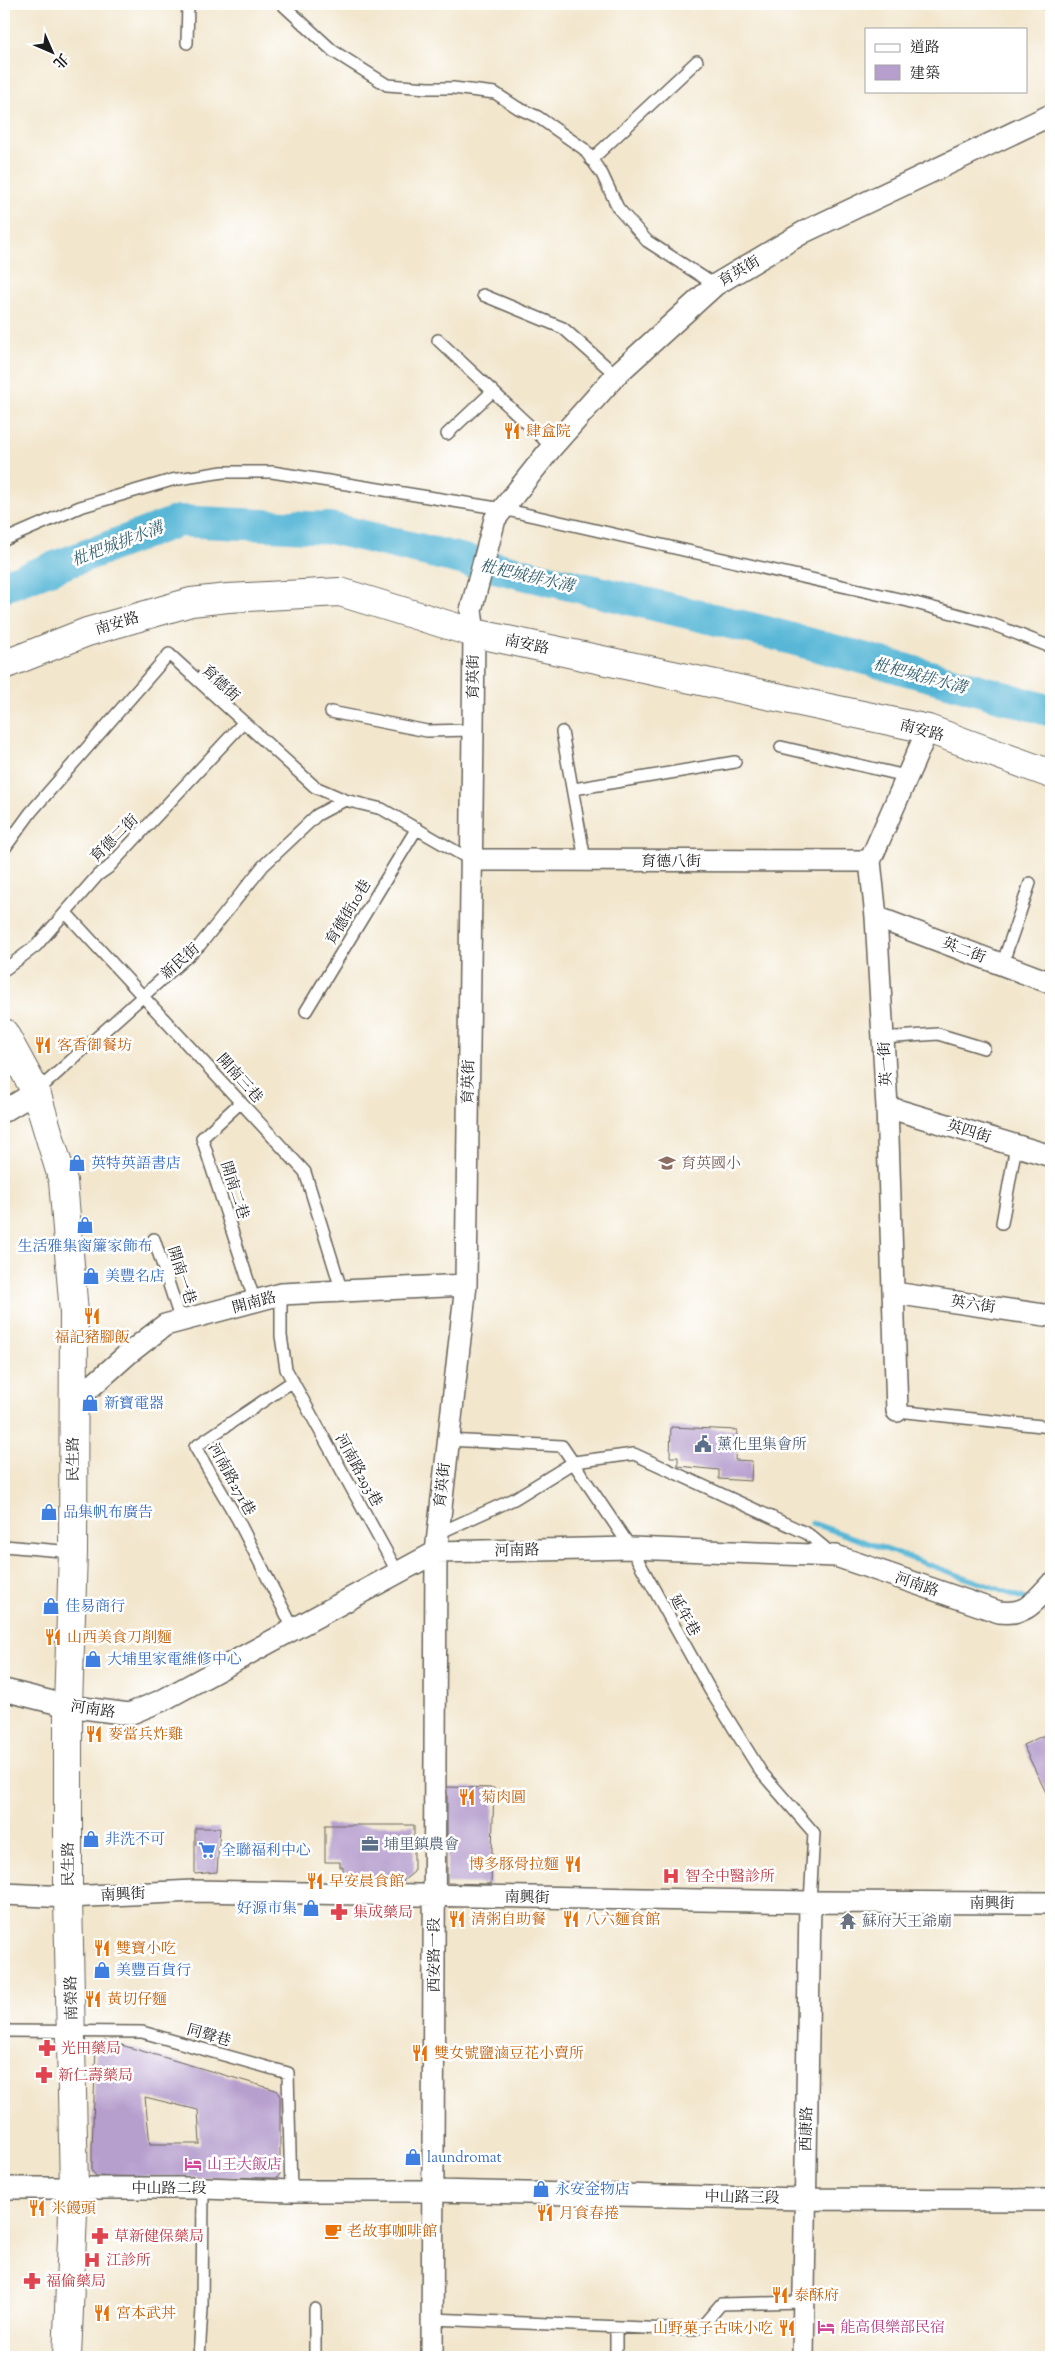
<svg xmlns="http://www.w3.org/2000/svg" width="1055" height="2361" viewBox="0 0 1055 2361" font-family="'Sorts Mill Goudy','Noto Serif TC',serif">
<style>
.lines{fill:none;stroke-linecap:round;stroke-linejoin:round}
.stream{stroke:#58b7d7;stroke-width:5.5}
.river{stroke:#58b7d7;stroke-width:32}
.building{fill:#b69ecd;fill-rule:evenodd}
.lane-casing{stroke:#67635a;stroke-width:14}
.street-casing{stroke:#67635a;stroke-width:24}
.secondary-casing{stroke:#67635a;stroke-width:30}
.lane{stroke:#fff;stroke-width:11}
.street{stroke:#fff;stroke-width:21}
.secondary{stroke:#fff;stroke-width:28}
.labels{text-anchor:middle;stroke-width:5;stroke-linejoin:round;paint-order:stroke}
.street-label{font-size:15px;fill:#1c1c1c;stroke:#fff}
.food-label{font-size:15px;fill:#c56008;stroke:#fff;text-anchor:start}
.shop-label{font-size:15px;fill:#366cbe;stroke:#fff;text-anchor:start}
.education-label{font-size:15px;fill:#785e54;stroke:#fff;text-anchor:start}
.service-label{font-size:15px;fill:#4e5e75;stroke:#fff;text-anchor:start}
.health-label{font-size:15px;fill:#be3a42;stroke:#fff;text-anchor:start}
.worship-label{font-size:15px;fill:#5b616d;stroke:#fff;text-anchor:start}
.hotel-label{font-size:15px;fill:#b23c85;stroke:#fff;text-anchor:start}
.water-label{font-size:16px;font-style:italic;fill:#376270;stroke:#fff}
</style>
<rect width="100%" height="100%" fill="#fff"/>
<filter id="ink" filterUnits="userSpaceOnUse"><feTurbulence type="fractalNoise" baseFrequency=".02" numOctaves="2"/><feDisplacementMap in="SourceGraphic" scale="10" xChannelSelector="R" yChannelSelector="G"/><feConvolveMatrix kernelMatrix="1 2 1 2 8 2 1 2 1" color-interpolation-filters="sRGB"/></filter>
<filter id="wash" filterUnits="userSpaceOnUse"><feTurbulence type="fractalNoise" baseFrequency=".0096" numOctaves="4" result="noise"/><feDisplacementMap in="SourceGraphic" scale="20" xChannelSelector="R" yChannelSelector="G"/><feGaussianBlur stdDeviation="1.12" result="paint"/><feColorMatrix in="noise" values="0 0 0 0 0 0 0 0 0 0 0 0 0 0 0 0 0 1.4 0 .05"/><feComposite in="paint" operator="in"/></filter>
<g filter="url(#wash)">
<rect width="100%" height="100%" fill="#f2e6cc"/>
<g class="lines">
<path class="stream" d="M812,1523L1028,1600
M1040,1604L1051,1607"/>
<path class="river" d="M4,586L178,521L330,528L755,629L948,681L1051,711"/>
</g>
<g id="blocks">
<path class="building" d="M671,1427L737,1430L735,1460L752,1461L751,1481L719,1479V1470L678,1466V1457H670Z
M1051,1732V1803L1023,1745Z
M447,1787L494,1788L491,1884L447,1883Z
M325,1825H414V1872L403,1881H343V1867H340V1862H325Z
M195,1828H220L217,1872L195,1874Z
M104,2040L276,2090L280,2096V2174L277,2178L96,2176L92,2171V2148L96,2047ZM145,2097L198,2110L200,2144H150Z"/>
</g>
</g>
<g filter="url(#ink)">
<use href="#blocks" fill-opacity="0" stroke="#67635a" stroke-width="1"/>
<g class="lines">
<g class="lane-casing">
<path id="lane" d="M282,4L333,51L387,85L428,88H453L495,93L518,108L538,117L584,149L602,174L618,208L647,241L715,285
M1047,4L1051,6
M187,43L188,4
M591,160L697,61
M483,295L563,328L616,375
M438,340L552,447
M447,434L493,391
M4,540L80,507L172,480L223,472H272L503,509L908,601L989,623L1051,647
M331,712L427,731L473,730
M562,732L585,860
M781,747L906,776
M574,789L735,762
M4,849L31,812L169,654L315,787L345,800L382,809L471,860
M66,913L305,1172L342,1292
M1002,965L1030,883
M4,970L36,946L98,875L108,868L243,723
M306,1011L417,828
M883,1038L938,1034L984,1048
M36,1092L200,945L263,866L317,815L345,800
M241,1102L202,1138L255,1302
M1002,1223L1016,1146
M154,1239L181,1321
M281,1294V1336L286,1369L398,1573
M293,1381L195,1447L238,1520L294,1630
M897,1411L1051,1427
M447,1440L562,1446L631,1548L710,1690L761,1772L814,1833L810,1902
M437,1534L514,1499L574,1462L634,1454L808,1534L832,1554
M4,1546L73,1552
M4,2031L142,2032L288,2073L291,2191
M432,2319L692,2330L704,2324L721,2304L802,2302
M199,2357L202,2309L203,2188
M315,2357V2309
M616,2357V2327"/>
</g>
<g class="street-casing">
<path id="street" d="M471,860L870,861
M876,917L1051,983
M887,1107L1051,1156
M4,1111L36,1092
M894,1293L1051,1316
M73,1403L129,1353L165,1325L281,1294L466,1285
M897,1411L887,1107L876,917L870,861L928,729
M4,1690L68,1706L129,1714L163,1700L436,1552L631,1548L836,1556L999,1612C1027,1615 1033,1603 1051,1584
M4,1894L68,1897L194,1891L810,1902L1051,1903
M4,2188H203L291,2191H433L805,2199L1051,2200
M432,2357L436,1552L466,1285L473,730L474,633L471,610L495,519L552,447L616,375L715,285L804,232L1051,115
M803,2357L810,1902"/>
</g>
<g class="secondary-casing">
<path id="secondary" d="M4,665L87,632L191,602L228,598L340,592L474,633L928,729L1051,774
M4,1033L36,1092L63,1181L74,1313L73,1552L68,1706V1897L74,2189L67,2357"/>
</g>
<use href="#lane" class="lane"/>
<use href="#street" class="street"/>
<use href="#secondary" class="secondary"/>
</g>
</g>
<defs>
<g id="restaurant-bare" transform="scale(1.35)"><path d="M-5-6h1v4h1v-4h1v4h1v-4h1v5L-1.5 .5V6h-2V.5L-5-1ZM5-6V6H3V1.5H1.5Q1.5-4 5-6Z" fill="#e8710a" stroke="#fff" stroke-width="2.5" paint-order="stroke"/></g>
<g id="shop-bare" transform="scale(1.35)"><path d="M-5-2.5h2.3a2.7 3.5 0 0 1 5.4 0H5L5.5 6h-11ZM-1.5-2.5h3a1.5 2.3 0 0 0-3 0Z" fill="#3f7fe0" stroke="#fff" stroke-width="2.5" paint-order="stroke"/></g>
<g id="school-bare" transform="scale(1.35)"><path d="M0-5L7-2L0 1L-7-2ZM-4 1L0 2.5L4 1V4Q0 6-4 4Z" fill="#8d6e63" stroke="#fff" stroke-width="2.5" paint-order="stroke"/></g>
<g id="civic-bare" transform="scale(1.35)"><path d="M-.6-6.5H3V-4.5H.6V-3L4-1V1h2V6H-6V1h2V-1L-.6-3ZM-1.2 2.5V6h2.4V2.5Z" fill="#5c6f8a" stroke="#fff" stroke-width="2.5" paint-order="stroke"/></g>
<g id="office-bare" transform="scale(1.35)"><path d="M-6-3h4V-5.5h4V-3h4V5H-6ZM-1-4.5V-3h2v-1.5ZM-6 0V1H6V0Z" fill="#5c6f8a" stroke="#fff" stroke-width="2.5" paint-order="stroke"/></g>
<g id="supermarket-bare" transform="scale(1.35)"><path d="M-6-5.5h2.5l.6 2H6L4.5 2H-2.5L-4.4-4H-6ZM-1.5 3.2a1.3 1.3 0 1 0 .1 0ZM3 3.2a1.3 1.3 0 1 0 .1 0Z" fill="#3f7fe0" stroke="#fff" stroke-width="2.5" paint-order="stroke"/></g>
<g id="hospital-bare" transform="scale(1.35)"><path d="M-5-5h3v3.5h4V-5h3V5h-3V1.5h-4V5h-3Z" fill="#e0444e" stroke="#fff" stroke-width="2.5" paint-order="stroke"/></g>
<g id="pharmacy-bare" transform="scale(1.35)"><path d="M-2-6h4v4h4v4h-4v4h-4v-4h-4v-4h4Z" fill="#e0444e" stroke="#fff" stroke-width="2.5" paint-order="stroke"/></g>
<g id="temple-bare" transform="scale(1.35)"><path d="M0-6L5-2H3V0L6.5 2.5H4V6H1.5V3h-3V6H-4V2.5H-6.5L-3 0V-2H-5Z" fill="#6b7280" stroke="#fff" stroke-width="2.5" paint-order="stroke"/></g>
<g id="hotel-bare" transform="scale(1.35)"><path d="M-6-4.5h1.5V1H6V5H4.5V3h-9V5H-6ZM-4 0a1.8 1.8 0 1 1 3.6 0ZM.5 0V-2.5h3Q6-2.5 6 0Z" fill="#d1479c" stroke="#fff" stroke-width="2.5" paint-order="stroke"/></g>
<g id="cafe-bare" transform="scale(1.35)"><path d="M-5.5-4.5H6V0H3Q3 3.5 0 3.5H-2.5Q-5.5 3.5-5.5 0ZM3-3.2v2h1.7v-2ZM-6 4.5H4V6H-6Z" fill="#e8710a" stroke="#fff" stroke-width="2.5" paint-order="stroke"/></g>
</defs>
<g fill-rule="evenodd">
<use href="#restaurant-bare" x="512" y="431"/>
<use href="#restaurant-bare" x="43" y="1045"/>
<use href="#shop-bare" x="77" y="1163"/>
<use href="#school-bare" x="667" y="1163"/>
<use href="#shop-bare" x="85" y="1225"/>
<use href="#shop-bare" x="91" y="1276"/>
<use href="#restaurant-bare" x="92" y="1316"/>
<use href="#shop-bare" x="90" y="1403"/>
<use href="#civic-bare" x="703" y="1444"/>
<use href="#shop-bare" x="49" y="1512"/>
<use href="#shop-bare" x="51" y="1606"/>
<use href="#restaurant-bare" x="53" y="1637"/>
<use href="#shop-bare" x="93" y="1659"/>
<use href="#restaurant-bare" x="94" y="1734"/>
<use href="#restaurant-bare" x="467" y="1797"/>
<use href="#shop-bare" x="91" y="1839"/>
<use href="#office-bare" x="370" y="1844"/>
<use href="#supermarket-bare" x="207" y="1850"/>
<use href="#restaurant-bare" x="573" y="1864"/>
<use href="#hospital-bare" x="671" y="1876"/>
<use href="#restaurant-bare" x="315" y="1881"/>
<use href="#shop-bare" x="311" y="1908"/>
<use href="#pharmacy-bare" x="339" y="1912"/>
<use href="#restaurant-bare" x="457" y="1919"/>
<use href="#restaurant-bare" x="571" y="1919"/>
<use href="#temple-bare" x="848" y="1921"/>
<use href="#restaurant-bare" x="102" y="1948"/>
<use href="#shop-bare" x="102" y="1970"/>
<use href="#restaurant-bare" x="93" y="1999"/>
<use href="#pharmacy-bare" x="47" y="2048"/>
<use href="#restaurant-bare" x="420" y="2053"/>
<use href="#pharmacy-bare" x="44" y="2075"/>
<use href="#shop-bare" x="413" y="2157"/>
<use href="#hotel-bare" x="193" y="2164"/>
<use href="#shop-bare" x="541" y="2189"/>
<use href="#restaurant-bare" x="37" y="2208"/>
<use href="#restaurant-bare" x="545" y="2213"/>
<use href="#cafe-bare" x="333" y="2231"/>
<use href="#pharmacy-bare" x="100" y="2236"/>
<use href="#hospital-bare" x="92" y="2260"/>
<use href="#pharmacy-bare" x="32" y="2281"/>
<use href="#restaurant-bare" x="780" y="2295"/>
<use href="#restaurant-bare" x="102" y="2313"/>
<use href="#hotel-bare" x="826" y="2327"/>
<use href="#restaurant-bare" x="787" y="2328"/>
</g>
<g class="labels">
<g class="street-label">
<text transform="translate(739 271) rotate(-31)" y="5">育英街</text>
<text transform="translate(117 623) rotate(-17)" y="5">南安路</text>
<text transform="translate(527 644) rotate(12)" y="5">南安路</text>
<text transform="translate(473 677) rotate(-90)" y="5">育英街</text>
<text transform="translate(221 683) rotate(43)" y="5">育德街</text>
<text transform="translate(922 730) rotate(15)" y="5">南安路</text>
<text transform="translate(114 838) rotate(-45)" y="5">育德二街</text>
<text x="671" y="866">育德八街</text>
<text transform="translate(348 912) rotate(-59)" y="5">育德街10巷</text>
<text transform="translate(964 950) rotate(21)" y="5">英二街</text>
<text transform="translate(180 961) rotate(-42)" y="5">新民街</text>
<text transform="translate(885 1064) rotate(-93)" y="5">英一街</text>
<text transform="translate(240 1078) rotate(48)" y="5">開南三巷</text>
<text transform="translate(468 1082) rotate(-89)" y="5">育英街</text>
<text transform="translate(969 1131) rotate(17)" y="5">英四街</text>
<text transform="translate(235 1190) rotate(72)" y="5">開南二巷</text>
<text transform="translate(182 1275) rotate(72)" y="5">開南一巷</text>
<text transform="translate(254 1302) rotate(-15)" y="5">開南路</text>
<text transform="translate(973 1304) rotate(8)" y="5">英六街</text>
<text transform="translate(73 1459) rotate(-90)" y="5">民生路</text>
<text transform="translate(359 1470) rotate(61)" y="5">河南路293巷</text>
<text transform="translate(232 1479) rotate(61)" y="5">河南路271巷</text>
<text transform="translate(442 1485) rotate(-84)" y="5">育英街</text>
<text transform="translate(517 1550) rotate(-1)" y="5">河南路</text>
<text transform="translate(917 1584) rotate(19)" y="5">河南路</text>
<text transform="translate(685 1615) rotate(61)" y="5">延年巷</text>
<text transform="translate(93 1709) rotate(9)" y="5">河南路</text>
<text transform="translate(68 1864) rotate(-90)" y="5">民生路</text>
<text transform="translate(123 1894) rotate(-3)" y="5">南興街</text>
<text transform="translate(527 1897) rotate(1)" y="5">南興街</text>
<text x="992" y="1908">南興街</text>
<text transform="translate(434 1955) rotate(-90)" y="5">西安路一段</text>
<text transform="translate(71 1998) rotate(-91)" y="5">南榮路</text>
<text transform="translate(209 2035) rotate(16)" y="5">同聲巷</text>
<text transform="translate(806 2129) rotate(-89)" y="5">西康路</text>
<text x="169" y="2193">中山路二段</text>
<text transform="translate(742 2197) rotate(1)" y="5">中山路三段</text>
</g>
<g class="food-label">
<text x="526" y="436">肆盒院</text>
<text x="57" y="1050">客香御餐坊</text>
<text x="92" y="1342" text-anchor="middle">福記豬腳飯</text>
<text x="67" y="1642">山西美食刀削麵</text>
<text x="108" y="1739">麥當兵炸雞</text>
<text x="481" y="1802">菊肉圓</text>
<text x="559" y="1869" text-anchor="end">博多豚骨拉麵</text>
<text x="329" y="1886">早安晨食館</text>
<text x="471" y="1924">清粥自助餐</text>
<text x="585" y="1924">八六麵食館</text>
<text x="116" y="1953">雙寶小吃</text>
<text x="107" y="2004">黃切仔麵</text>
<text x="434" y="2058">雙女號鹽滷豆花小賣所</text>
<text x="51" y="2213">米饅頭</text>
<text x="559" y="2218">月食春捲</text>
<text x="347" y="2236">老故事咖啡館</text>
<text x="794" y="2300">泰酥府</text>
<text x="116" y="2318">宮本武丼</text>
<text x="773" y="2333" text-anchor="end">山野菓子古味小吃</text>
</g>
<g class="shop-label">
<text x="91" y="1168">英特英語書店</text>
<text x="85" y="1251" text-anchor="middle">生活雅集窗簾家飾布</text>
<text x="105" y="1281">美豐名店</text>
<text x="104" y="1408">新寶電器</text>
<text x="63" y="1517">品集帆布廣告</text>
<text x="65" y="1611">佳易商行</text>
<text x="107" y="1664">大埔里家電維修中心</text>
<text x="105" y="1844">非洗不可</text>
<text x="221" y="1855">全聯福利中心</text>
<text x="297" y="1913" text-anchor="end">好源市集</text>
<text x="116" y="1975">美豐百貨行</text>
<text x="427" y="2162">laundromat</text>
<text x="555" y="2194">永安金物店</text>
</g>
<g class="education-label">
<text x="681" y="1168">育英國小</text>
</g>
<g class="service-label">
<text x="717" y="1449">薰化里集會所</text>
<text x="384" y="1849">埔里鎮農會</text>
</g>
<g class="health-label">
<text x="685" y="1881">智全中醫診所</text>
<text x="353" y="1917">集成藥局</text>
<text x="61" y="2053">光田藥局</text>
<text x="58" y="2080">新仁壽藥局</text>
<text x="114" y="2241">草新健保藥局</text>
<text x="106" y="2265">江診所</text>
<text x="46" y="2286">福倫藥局</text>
</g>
<g class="worship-label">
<text x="862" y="1926">蘇府大王爺廟</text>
</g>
<g class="hotel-label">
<text x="207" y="2169">山王大飯店</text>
<text x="840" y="2332">能高俱樂部民宿</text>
</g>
<g class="water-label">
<text transform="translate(117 543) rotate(-21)" y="6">枇杷城排水溝</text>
<text transform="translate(527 575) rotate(13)" y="6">枇杷城排水溝</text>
<text transform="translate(920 675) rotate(15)" y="6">枇杷城排水溝</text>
</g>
</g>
<rect width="1055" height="2361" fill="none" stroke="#fff" stroke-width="20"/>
<rect x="865" y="28" width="162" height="65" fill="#ffffff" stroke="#a4a4a4"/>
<rect x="875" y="44" width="25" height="8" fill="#ffffff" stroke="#a4a4a4"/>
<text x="910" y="52" font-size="15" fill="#1c1c1c">道路</text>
<rect x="875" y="65" width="25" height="15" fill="#b69ecd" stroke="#a4a4a4"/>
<text x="910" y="78" font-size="15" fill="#1c1c1c">建築</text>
<g transform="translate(52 52) rotate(135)" stroke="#ffffff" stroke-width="4" paint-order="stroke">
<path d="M0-4L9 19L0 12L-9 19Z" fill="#1c1c1c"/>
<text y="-8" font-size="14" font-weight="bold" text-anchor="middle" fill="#1c1c1c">北</text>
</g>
</svg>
